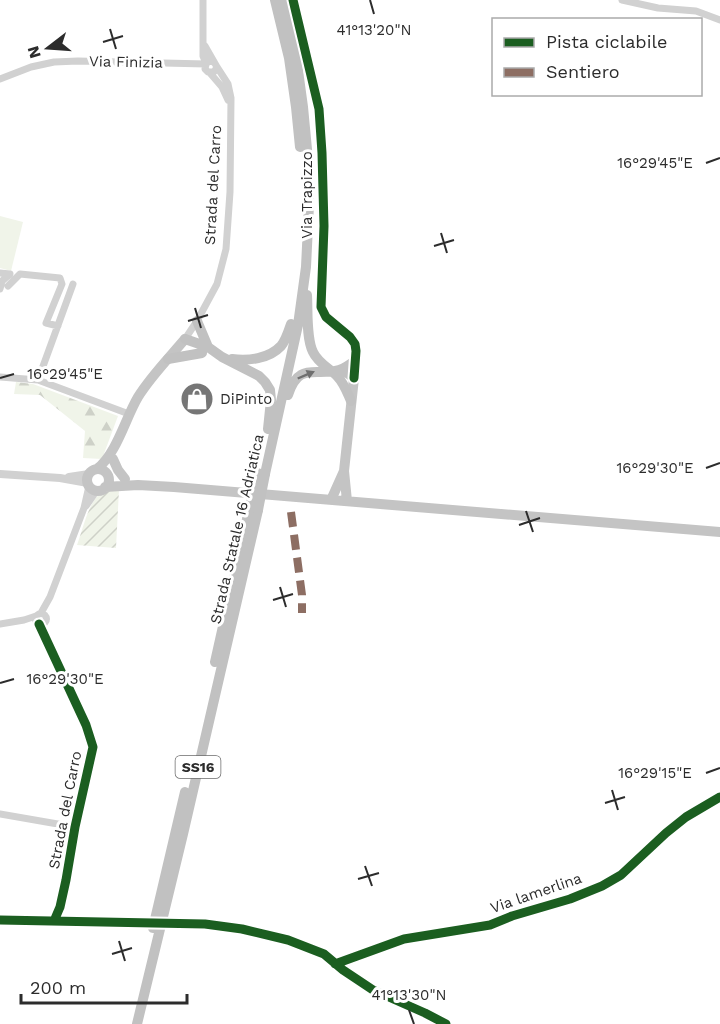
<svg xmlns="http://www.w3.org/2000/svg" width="720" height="1024" viewBox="0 0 720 1024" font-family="'Work Sans',sans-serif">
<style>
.forest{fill:url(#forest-firs)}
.garden{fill:url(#garden-furrows)}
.pitch{fill:#f0f4e9}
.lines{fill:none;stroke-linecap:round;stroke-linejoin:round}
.minor{stroke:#d1d1d1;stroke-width:7}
.tertiary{stroke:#d1d1d1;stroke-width:8}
.primary{stroke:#c4c4c4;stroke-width:10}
.trunk{stroke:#c1c1c1;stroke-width:10}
.trunk-bridge{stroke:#c1c1c1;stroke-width:10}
.quiet{stroke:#8d6e63;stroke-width:8;stroke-dasharray:15 8;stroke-linecap:butt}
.cycleway-casing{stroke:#fff;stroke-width:13}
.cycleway{stroke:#1b5e20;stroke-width:9}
.oneway{fill:#6f6f6f}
.ticks{fill:none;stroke:#2c2c2c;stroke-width:2}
.labels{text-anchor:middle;stroke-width:6;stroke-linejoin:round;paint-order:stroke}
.shield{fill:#fff;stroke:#6b6b6b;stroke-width:1.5}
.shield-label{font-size:14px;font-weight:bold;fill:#2c2c2c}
.street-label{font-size:15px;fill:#2c2c2c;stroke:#fff}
.poi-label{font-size:15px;fill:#2c2c2c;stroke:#fff;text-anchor:start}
.ticks-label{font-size:15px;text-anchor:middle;fill:#2c2c2c;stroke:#fff;stroke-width:6;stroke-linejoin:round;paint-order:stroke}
</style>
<defs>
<pattern id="forest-firs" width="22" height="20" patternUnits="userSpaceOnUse" patternTransform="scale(1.5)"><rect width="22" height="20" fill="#f0f4e9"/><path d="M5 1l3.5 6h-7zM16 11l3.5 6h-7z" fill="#ced1c8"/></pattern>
<pattern id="garden-furrows" width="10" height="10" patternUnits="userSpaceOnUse" patternTransform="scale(1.5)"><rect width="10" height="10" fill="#f0f4e9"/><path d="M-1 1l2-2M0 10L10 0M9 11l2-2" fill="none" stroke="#ced1c8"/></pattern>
</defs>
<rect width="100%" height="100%" fill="#fff"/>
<path class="forest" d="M16,382L33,384L118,416L102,459L83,458L85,431L40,395L14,394Z"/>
<path class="garden" d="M119,490L116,548L77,545C82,532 89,500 101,493C106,490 114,491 119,490Z"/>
<path class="pitch" d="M0,216L23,222L11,271L0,268Z"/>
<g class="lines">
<path class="minor" d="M203,0V56L206,63
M293,0L319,109L322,153L324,226L321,307L326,317L350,337L355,344L356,351L354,378
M622,0L658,8L696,11L720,20
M205,46L217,67L214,72H208L205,69L206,64L209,61L214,62
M210,73L222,87L228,100
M0,79L31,67L54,62L78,61L206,64
M0,273L10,274L2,281L0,289
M8,286L20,274L60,278L62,284L46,323L58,326
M185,339L197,321L217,284L226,249L230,192L231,98L228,84L217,67
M0,377L38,380L129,414
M38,380L73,284
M86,506L97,490
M41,613L50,597L84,508L89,486
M35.5 619a5.5 5.5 0 1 1 11 0a5.5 5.5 0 1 1-11 0Z
M0,624L24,620L36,616
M39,624L86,725L93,747L75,827L66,880L60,907L54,921
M0,814L75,827
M0,920L147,922
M166,923L205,924L242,929L288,940L324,954L343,970L373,990L425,1013L446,1024
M335,964L404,939L490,925L512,916L570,899L602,886L621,875L666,833L686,817L720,797"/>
<path class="tertiary" d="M0,474L60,478L88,483
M69,477L89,474"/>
<path class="primary" d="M113,459L118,470L125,479
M97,469C117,453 125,419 138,397C151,376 169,358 185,339
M87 480a11 11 0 1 1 22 0a11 11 0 1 1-22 0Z
M105,487L138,485L174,487L720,532
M331,500L344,471
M347,501L344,471L354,378"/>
<path class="trunk" d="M275,0L289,58L296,107L300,147
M307,295C308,311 306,338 313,352C318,363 329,368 337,376C344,383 347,392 351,401
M197,321L208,347
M185,339L208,347L222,357L259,376L265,382L270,390L271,400L268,429
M168,359L202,353
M232,359C248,361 269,359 281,346C286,340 289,330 291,324
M340,370L347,373L354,378
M288,395C299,361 315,377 339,370C346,368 351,364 356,360
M265,474L298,325L306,267L309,205L308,160L303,107L296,56L284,0
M215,662L249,510
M153,928L185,792
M137,1024L183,834L258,510"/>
<path class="trunk-bridge" d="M249,510L258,473
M258,510L265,474"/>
<path class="quiet" d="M291,512L302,595V613"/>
<g class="cycleway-casing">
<path id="cycleway" d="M293,0L319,109L322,153L324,226L321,307L326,317L350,337L355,344L356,351L354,378
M39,624L86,725L93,747L75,827L66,880L60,907L54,921
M0,920L205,924L242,929L288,940L324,954L343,970L373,990L425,1013L446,1024
M335,964L404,939L490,925L512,916L570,899L602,886L621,875L666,833L686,817L720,797"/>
</g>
<use href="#cycleway" class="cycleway"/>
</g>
<defs><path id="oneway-solid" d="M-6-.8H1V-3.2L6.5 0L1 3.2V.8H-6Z" transform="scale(1.5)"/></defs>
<use class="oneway" href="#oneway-solid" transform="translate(306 375) rotate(-23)"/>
<path class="ticks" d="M370,0L374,14M110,29L116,49M103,42L123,36M706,163L720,158M441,233L447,253M434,246L454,240M195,308L201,328M188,321L208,315M0,378L14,374M706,468L720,463M526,511L533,532M519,525L540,518M280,587L286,607M273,600L293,594M0,683L14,679M706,773L720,768M612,790L618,810M605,803L625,797M365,866L372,886M358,879L379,873M119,941L125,961M112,954L132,948M409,1010L414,1024"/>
<defs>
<g id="shop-disc" transform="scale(1.725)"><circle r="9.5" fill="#767676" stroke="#fff"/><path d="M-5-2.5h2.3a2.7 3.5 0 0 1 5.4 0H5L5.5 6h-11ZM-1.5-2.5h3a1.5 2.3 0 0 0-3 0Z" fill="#fff"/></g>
</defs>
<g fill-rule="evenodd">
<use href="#shop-disc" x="197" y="399"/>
</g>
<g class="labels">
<rect class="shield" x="175.5" y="756" width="45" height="22" rx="4.5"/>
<g class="shield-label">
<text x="198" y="772">SS16</text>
</g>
<g class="street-label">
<text transform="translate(126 62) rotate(1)" y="5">Via Finizia</text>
<text transform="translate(213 185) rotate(-87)" y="5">Strada del Carro</text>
<text transform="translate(307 195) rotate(-90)" y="5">Via Trapizzo</text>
<text transform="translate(237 529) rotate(-77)" y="5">Strada Statale 16 Adriatica</text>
<text transform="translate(65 810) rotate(-79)" y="5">Strada del Carro</text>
<text transform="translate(536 893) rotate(-19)" y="5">Via lamerlina</text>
</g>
<g class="poi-label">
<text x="220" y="404">DiPinto</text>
</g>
</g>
<g class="ticks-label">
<text x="374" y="35">41°13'20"N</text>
<text x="655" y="168">16°29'45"E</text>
<text x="65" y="379">16°29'45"E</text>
<text x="655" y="473">16°29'30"E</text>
<text x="65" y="684">16°29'30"E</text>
<text x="655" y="778">16°29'15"E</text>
<text x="409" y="1000">41°13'30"N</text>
</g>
<rect x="492" y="18" width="210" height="78" fill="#ffffff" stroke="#ababab" stroke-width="1.5"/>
<rect x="504" y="38" width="30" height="9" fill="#1b5e20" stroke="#ababab" stroke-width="1.5"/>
<text x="546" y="48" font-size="18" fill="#2c2c2c">Pista ciclabile</text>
<rect x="504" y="68" width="30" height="9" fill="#8d6e63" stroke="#ababab" stroke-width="1.5"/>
<text x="546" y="78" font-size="18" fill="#2c2c2c">Sentiero</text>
<g transform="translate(48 48) rotate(253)" stroke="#ffffff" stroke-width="4.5" paint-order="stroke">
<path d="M0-4.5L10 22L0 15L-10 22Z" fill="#2c2c2c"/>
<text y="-9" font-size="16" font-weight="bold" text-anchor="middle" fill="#2c2c2c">N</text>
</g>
<path d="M21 994v9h166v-9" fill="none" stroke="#2c2c2c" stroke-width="3"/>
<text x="30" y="994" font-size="18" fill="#2c2c2c" stroke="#ffffff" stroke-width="4.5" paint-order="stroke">200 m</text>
</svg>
